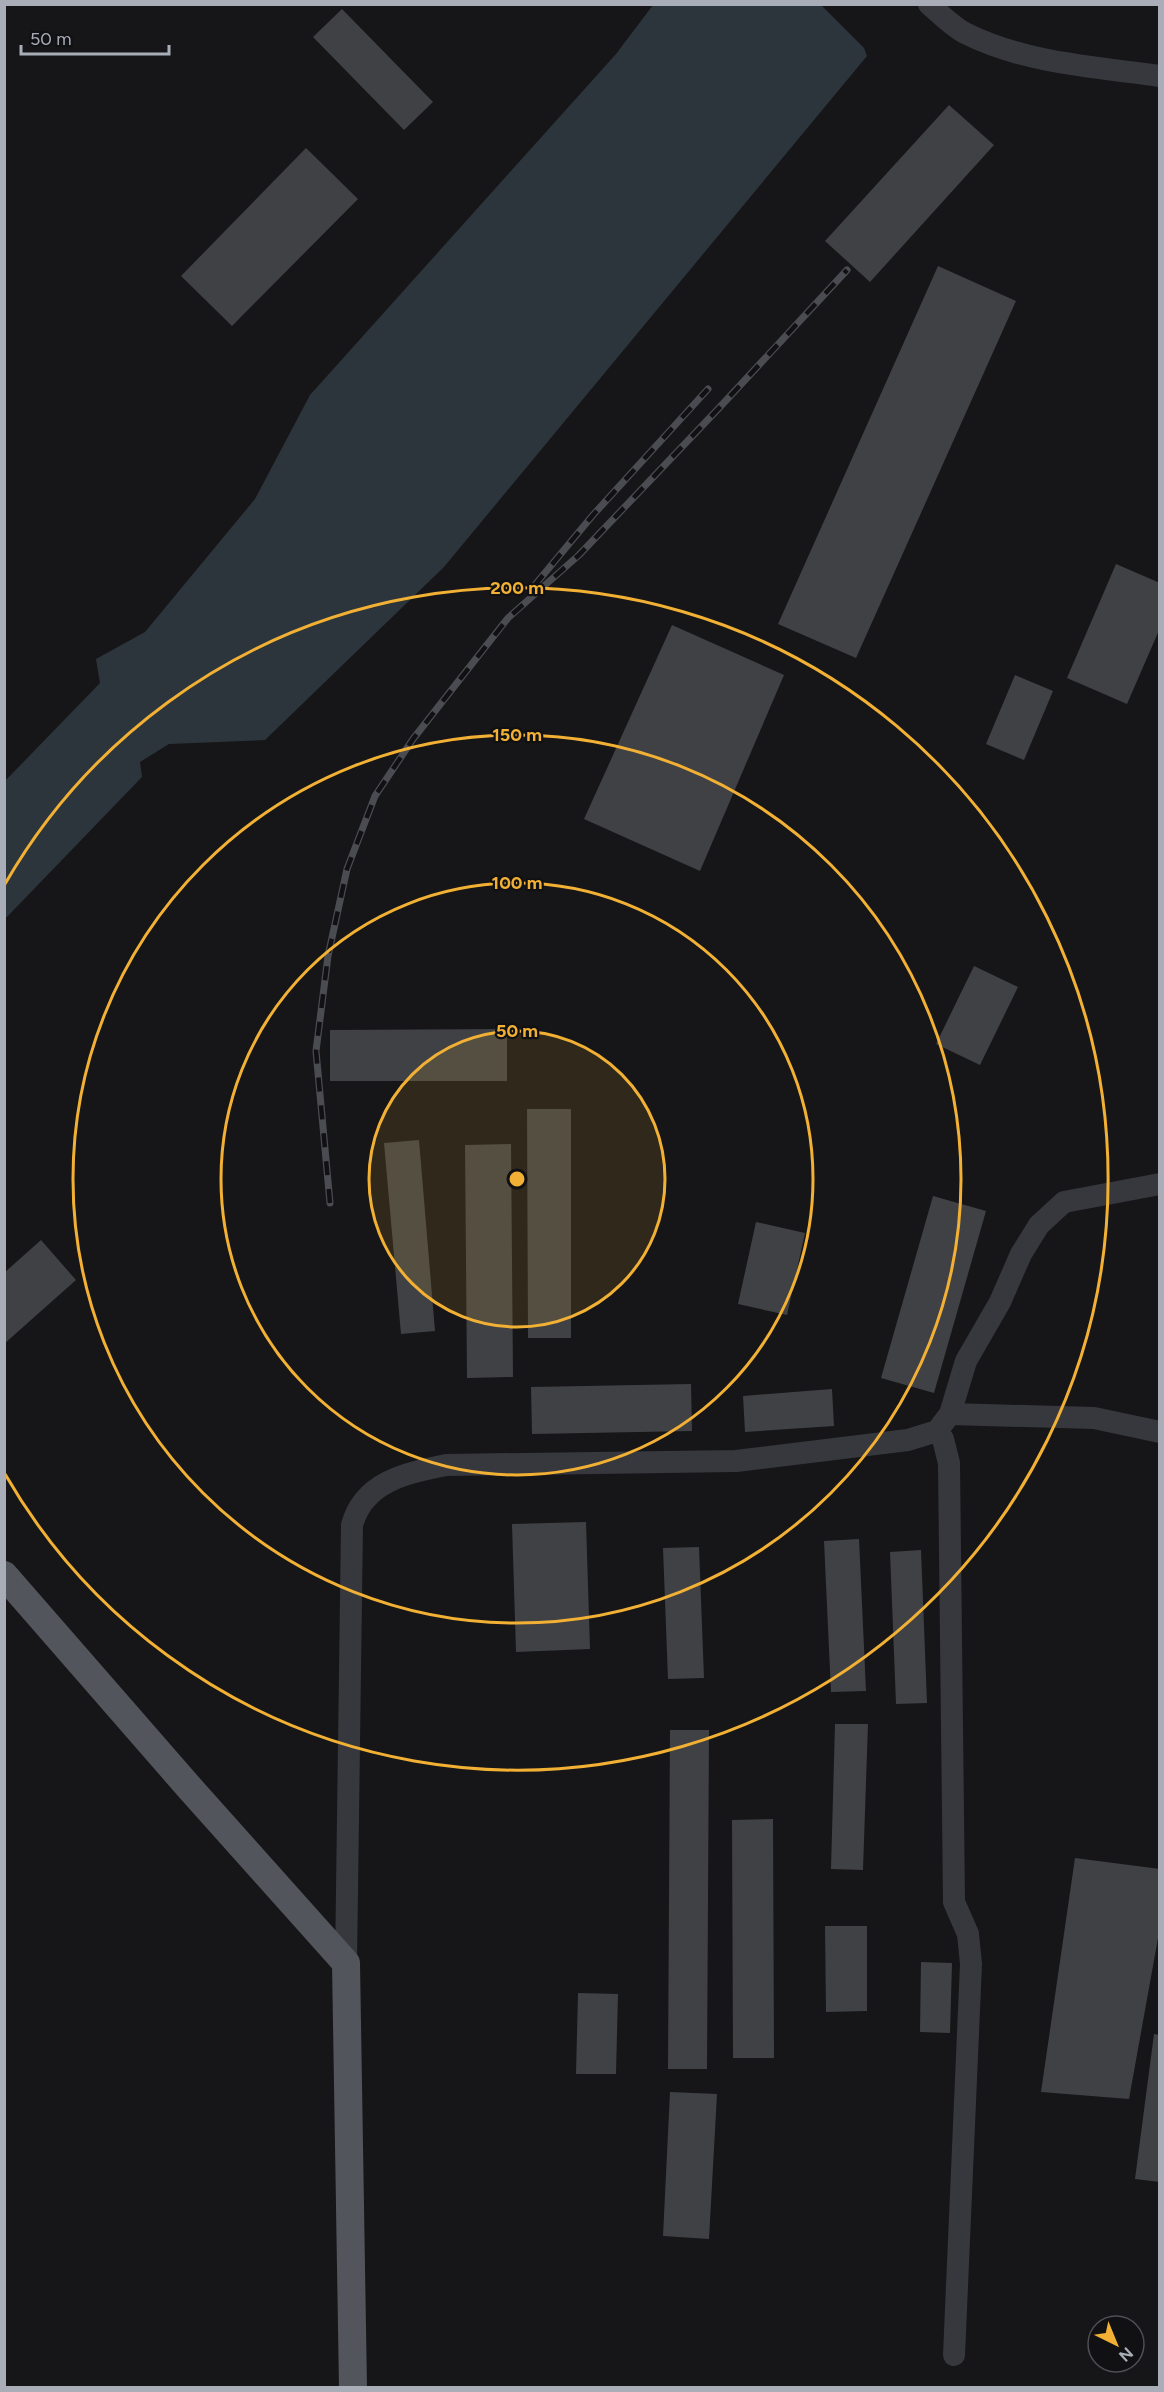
<svg xmlns="http://www.w3.org/2000/svg" width="1164" height="2392" viewBox="0 0 1164 2392" font-family="Figtree,sans-serif">
<style>
.water{fill:#2c353c}
.building{fill:#404145}
.lines{fill:none;stroke-linecap:round;stroke-linejoin:round}
.minor{stroke:#37383d;stroke-width:22}
.major{stroke:#53555c;stroke-width:28}
.rail-casing{stroke:#4a4c52;stroke-width:7}
.rail{stroke:#111113;stroke-width:4.5;stroke-dasharray:14;stroke-linecap:butt}
.ring{fill:none;stroke:#f2b134;stroke-width:3}
.centre{fill:#f2b134;stroke:#111113;stroke-width:3}
.ring-label{font-size:18px;text-anchor:middle;font-weight:bold;fill:#f2b134;stroke:#111113;stroke-width:4.5;stroke-linejoin:round;paint-order:stroke}
</style>
<rect width="100%" height="100%" fill="#161618"/>
<path class="water" d="M653,5H821L864,48L867,56L444,567L265,740L169,744L140,762L142,777L5,919V781L100,683L96,659L145,632L255,499L310,395L616,54Z"/>
<path class="building" d="M342,9L433,102L404,130L313,37Z
M949,105L994,145L870,282L825,241Z
M306,148L358,199L232,326L181,276Z
M938,266L1016,301L856,658L778,624Z
M1116,564L1160,583V628L1127,704L1067,678Z
M672,625L784,675L700,871L584,819Z
M1015,675L1053,691L1024,760L986,744Z
M974,966L1018,987L980,1065L936,1044Z
M507,1029V1081H330V1030Z
M527,1109H571V1338H528Z
M419,1140L435,1331L401,1334L384,1143Z
M511,1144L513,1377L467,1378L465,1145Z
M933,1196L986,1211L934,1393L881,1378Z
M756,1222L805,1233L787,1315L738,1304Z
M41,1240L76,1280L4,1344V1273Z
M691,1384L692,1431L532,1434L531,1387Z
M832,1389L834,1426L745,1432L743,1396Z
M586,1522L590,1649L516,1652L512,1524Z
M859,1539L866,1691L831,1692L824,1541Z
M699,1547L704,1678L668,1679L663,1548Z
M921,1550L927,1703L896,1704L890,1552Z
M835,1724H868L863,1870L831,1869Z
M670,1730H709L707,2069H668Z
M773,1819L774,2058H733L732,1820Z
M1075,1858L1160,1869V1927L1129,2099L1041,2092Z
M825,1926H867V2011L826,2012Z
M921,1962L952,1963L950,2033L920,2032Z
M578,1993L618,1994L616,2074H576Z
M1154,2034L1160,2035V2182L1135,2179Z
M670,2092L717,2094L709,2239L663,2236Z"/>
<g class="lines">
<path class="minor" d="M929,4C940,14 952,26 965,33C1024,63 1095,67 1160,76
M950,1414L1094,1418L1160,1432
M937,1431L943,1439L949,1463L954,1902L968,1934L971,1964L954,2355
M346,1963L352,1525C364,1481 407,1473 446,1465L736,1461L908,1440L937,1431L950,1414L966,1361L1000,1302L1021,1254L1039,1225L1064,1202L1160,1184"/>
<path class="major" d="M4,1575L187,1785L346,1963L353,2388"/>
<g class="rail-casing">
<path id="rail" d="M534,586L593,515L708,389
M330,1203L316,1051L328,956L347,869L375,796L413,739L508,618L579,555L719,408L847,270"/>
</g>
<use href="#rail" class="rail"/>
</g>
<circle cx="517" cy="1179" r="148" fill="#f2b134" fill-opacity=".12"/>
<g class="ring">
<circle cx="517" cy="1179" r="148"/>
<circle cx="517" cy="1179" r="296"/>
<circle cx="517" cy="1179" r="444"/>
<path d="M5 884A591 591 0 1 1 5 1474"/>
</g>
<circle cx="517" cy="1179" r="9" class="centre"/>
<g class="ring-label">
<text x="517" y="594">200 m</text>
<text x="517" y="741">150 m</text>
<text x="517" y="889">100 m</text>
<text x="517" y="1037">50 m</text>
</g>
<rect width="1164" height="2392" fill="none" stroke="#a8adb8" stroke-width="12"/>
<g transform="translate(1116 2344) rotate(137)"><circle r="28" fill="#111113" stroke="#4d4f55" stroke-width="1.5"/>
<path d="M0-4.5L10 22L0 15L-10 22Z" fill="#f2b134"/>
<text y="-9" font-size="16" font-weight="bold" text-anchor="middle" fill="#a8adb8">N</text>
</g>
<path d="M21 45v9h148v-9" fill="none" stroke="#a8adb8" stroke-width="3"/>
<text x="30" y="45" font-size="18" fill="#a8adb8" stroke="#111113" stroke-width="4.5" paint-order="stroke">50 m</text>
</svg>
